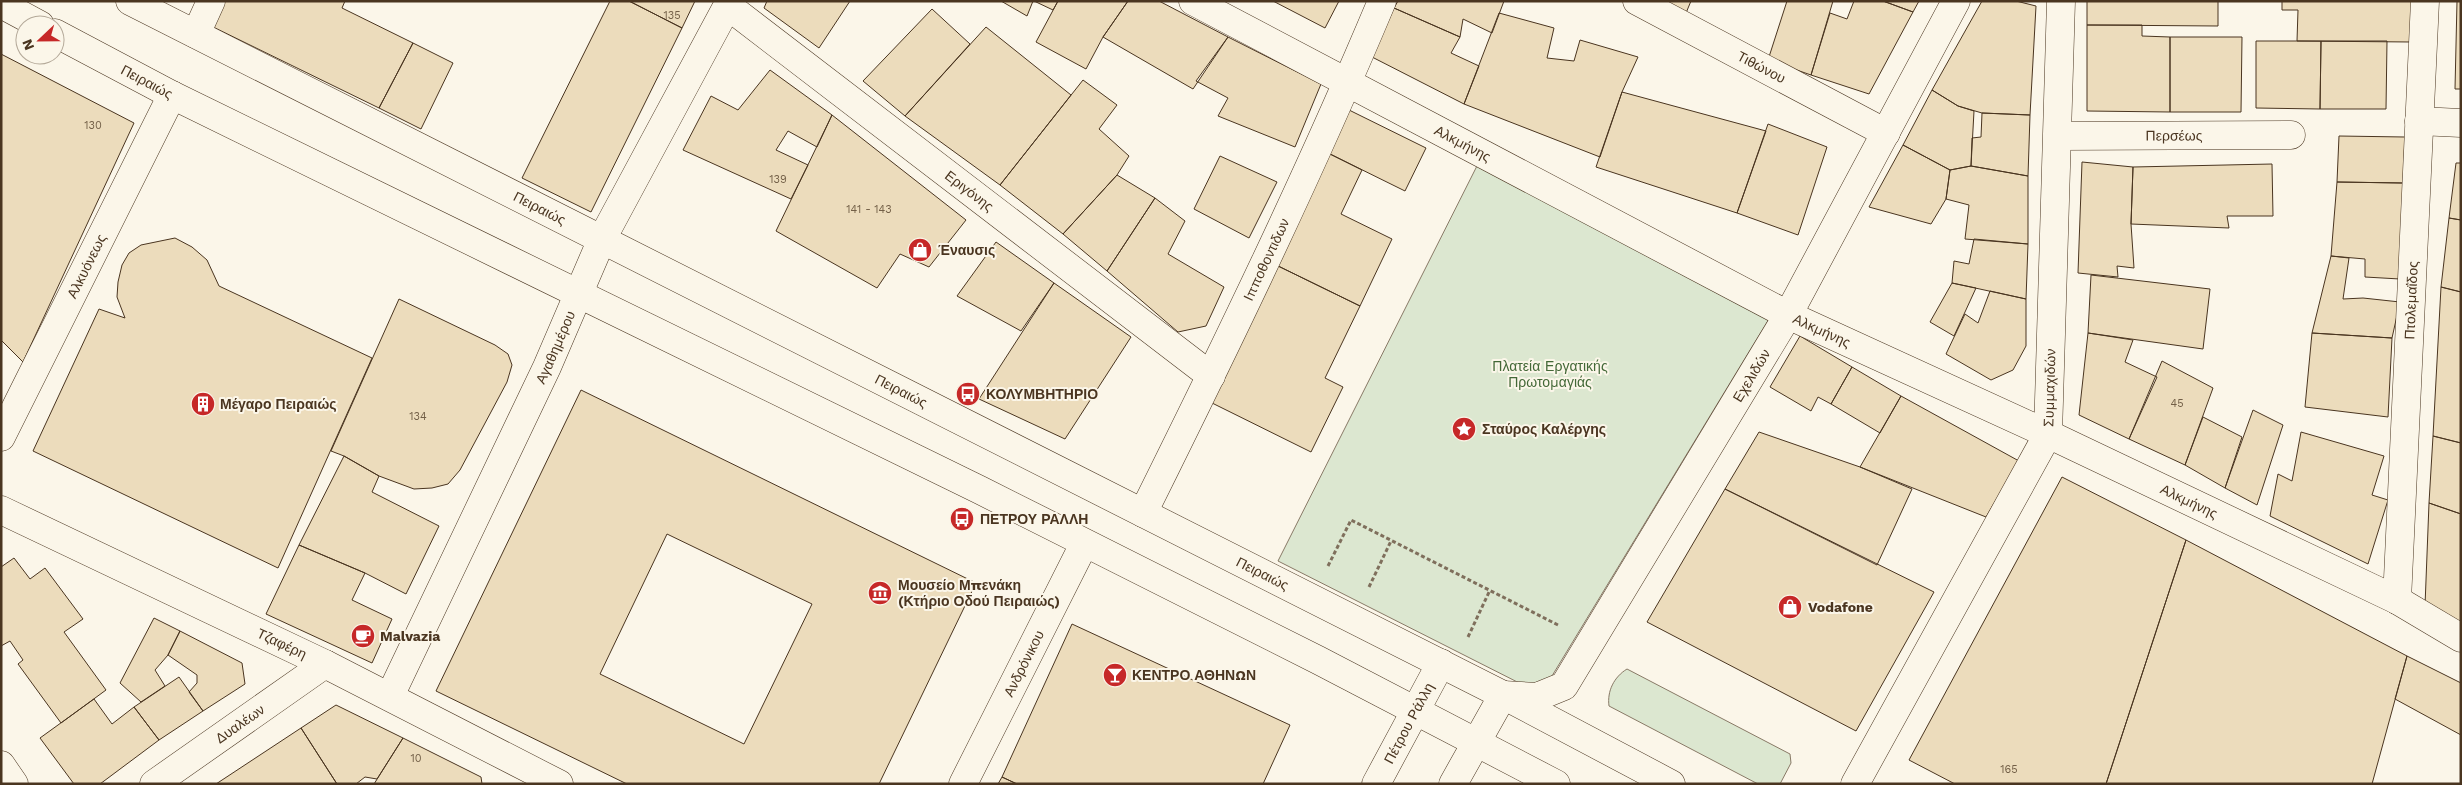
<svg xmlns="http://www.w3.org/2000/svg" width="2462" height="785" viewBox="0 0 2462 785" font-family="'Work Sans',sans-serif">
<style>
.green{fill:#dce7d0;stroke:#887966}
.building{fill:#ecdcbc;stroke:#4a3520;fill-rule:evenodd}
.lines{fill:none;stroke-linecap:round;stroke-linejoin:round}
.pedestrian-casing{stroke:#4a3520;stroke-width:29}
.minor-casing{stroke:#4a3520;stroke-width:29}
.primary-casing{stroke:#4a3520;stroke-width:29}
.path{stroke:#7f6f5c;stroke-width:3;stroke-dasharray:4 2.5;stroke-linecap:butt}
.pedestrian{stroke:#fbf6e9;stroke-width:28}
.minor{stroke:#fbf6e9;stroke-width:28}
.primary{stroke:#fbf6e9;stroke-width:28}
.labels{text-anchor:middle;stroke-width:4;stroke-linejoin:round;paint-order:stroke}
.number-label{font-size:11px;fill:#725f47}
.street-label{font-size:14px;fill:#4a3520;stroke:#fbf6e9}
.poi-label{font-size:14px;font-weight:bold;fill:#4a3520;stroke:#fbf6e9;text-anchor:start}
.park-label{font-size:14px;fill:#436837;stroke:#fbf6e9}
</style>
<rect width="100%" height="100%" fill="#fbf6e9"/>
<path class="green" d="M1484,152L1775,309L1541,694L1278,561Z
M1627,669L1790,754L1791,763L1780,784H1758L1609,706C1607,691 1614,677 1627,669Z"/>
<path class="building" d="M223,1H345L342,8L413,43L379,108L211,26Z
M610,1H629L682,28L591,212L522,178Z
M629,1H695L682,28Z
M767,1H850L819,48L764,8Z
M1001,1H1033L1027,16Z
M1034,1H1058L1053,10Z
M1058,1H1128L1103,37L1086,69L1036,42Z
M1128,1H1159L1228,37L1193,89L1103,37Z
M1273,1H1339L1325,28Z
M1398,1H1504L1492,33L1463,19L1460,37L1394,8Z
M1661,1H1691L1686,13Z
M1787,1H1833L1811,75L1768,60Z
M1854,1H1883L1913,12L1869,94L1811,75L1830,13L1847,19Z
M1883,1H1919L1913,12Z
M1982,1H2016L2036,6L2030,115L1982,113L1958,106L1932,90Z
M2087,1H2218V26L2087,25Z
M2282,1H2412L2411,42L2297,41L2298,10H2282Z
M2457,1H2461V89H2455Z
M1394,8L1460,37L1451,53L1479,66L1464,104L1372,57Z
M932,9L970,44L905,116L863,81Z
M1499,13L1554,28L1547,58L1574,61L1580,40L1638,57L1622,92L1600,157L1464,104Z
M2087,25H2142V36L2170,37V112L2087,111Z
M986,27L1071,95L1000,185L905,116Z
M1228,37L1321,84L1295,147L1218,116L1228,98L1196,81Z
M2170,37H2242L2241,112H2170Z
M2256,41H2321L2320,109L2256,108Z
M2321,41H2387L2386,109H2320Z
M413,43L453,63L421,129L379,108Z
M1,54L134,123L23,362L1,340Z
M770,70L832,115L817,147L788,131L776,150L808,165L791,199L683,150L711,96L738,110Z
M1083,80L1117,105L1099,129L1129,156L1117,175L1063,234L1000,185Z
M1932,90L1958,106L1974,111L1971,166L1950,170L1903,145Z
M1622,92L1766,131L1737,213L1596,167Z
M1349,110L1426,148L1405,191L1328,153Z
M1982,113L2030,115L2028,176L1971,166L1972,138L1981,137Z
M832,115L966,220L929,267L900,254L877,288L776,231Z
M1768,124L1827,147L1798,235L1737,213Z
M2339,136L2405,137L2403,183L2337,182Z
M1903,145L1950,170L1946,199L1931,224L1869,207Z
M1328,153L1362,170L1341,214L1392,239L1360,306L1274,264Z
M1220,156L1277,182L1249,238L1194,209Z
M2082,162L2133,167L2131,224L2134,268L2117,266L2118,277L2078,273Z
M2456,163H2461V220L2449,218Z
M2272,164L2273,216H2227L2229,228L2131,224L2133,167Z
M1971,166L2028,176V244L1965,239L1969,205L1946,199L1950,170Z
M1117,175L1155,198L1107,271L1063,234Z
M2337,182L2403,183L2400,279L2365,277V259L2331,256Z
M1155,198L1185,221L1168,254L1224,287L1206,326L1178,332L1107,271Z
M2449,218L2461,220V292L2441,287Z
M175,238L192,247L207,260L219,286L372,358L278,568L33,451L99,309L125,318L117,297L118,282L122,265L129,253L141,245Z
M1974,239L2028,244L2026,299L1952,283L1954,261L1969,264Z
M996,242L1054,283L1021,331L957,296Z
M2331,256L2349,258L2343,299L2363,298L2400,302L2392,338L2312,333Z
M1274,264L1360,306L1325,378L1343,387L1311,452L1208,401Z
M2091,275L2210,289L2203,349L2088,333Z
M1054,283L1131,337L1065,439L979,399Z
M1952,283L1976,288L1954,336L1930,322Z
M2441,287L2461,292V443L2433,436Z
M1990,291L2026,299V346L2013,370L1991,380L1946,354L1965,314L1978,323Z
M399,299L495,345L508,354L512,365L507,382L460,470L448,484L432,488L414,489L379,476L344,456L331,451Z
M2088,333L2133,340L2125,362L2157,377L2129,439L2079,415Z
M2312,333L2392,338L2388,417L2305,407Z
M1800,336L1852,367L1831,404L1818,397L1811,411L1770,387Z
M2162,361L2213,388L2185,465L2129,439Z
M1852,367L1901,396L1880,433L1831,404Z
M581,390L976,583L879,784H627L436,691ZM667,534L812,604L744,744L600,674Z
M1901,396L2019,461L1986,517L1860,467Z
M2253,410L2283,425L2257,505L2225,488Z
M2203,417L2242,437L2225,488L2185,465Z
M1759,432L1860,467L1912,489L1877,565L1725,489Z
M2301,432L2384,456L2372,495L2388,500L2368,564L2270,516L2278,474L2292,481Z
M2433,436L2461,443V514L2429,503Z
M344,456L379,476L372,492L439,526L406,594L365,573L299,545Z
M2062,477L2186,540L2106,784H1955L1909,760Z
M1725,489L1934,592L1856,731L1647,622Z
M2429,503L2461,514V623L2425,606Z
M2186,540L2407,656L2372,784H2106Z
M299,545L365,573L352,600L392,619L372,663L266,614Z
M14,558L30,579L45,568L83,619L64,632L106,690L61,723L18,664L23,660L10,641L1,646V567Z
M154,618L180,631L168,655L155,670L165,686L141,702L120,683Z
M1072,624L1290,725L1263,784H1017L1002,777Z
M180,631L242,663L245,684L203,711L189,692L197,683V675L168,655Z
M2407,656L2461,683V735L2395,699Z
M179,677L203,711L159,740L134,707Z
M94,699L112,724L134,707L159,740L100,784H74L40,738Z
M336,705L403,738L377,779L365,777L356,784H337L301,728Z
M301,728L337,784H216Z
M403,738L481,777L482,784H374Z
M1002,777L1017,784H998Z"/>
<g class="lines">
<g class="pedestrian-casing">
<path id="pedestrian" d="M196,34L211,1"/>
</g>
<g class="minor-casing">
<g id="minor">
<path id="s1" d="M1193,1L1788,315L2048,434L2397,600L2461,638"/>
<path id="s2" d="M1637,1L1886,133"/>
<path id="s3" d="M728,6L1211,376"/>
<path d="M2419,121L2461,123"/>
<path id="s4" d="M2058,136L2291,135"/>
<path id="s5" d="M1,437L172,95"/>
<path id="s6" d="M1,510L325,664L559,784"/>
<path id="s7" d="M1143,513C1227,344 1309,175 1382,1"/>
<path id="s8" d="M2397,600L2425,1"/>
<path id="s9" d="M1503,695L1537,697L1564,686L1788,315L1956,1"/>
<path id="s10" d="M390,696L547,367L602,239L730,1"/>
<path d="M1,765L14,784"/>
<path id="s11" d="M154,784L325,664"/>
<path id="s12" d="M963,784L1084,544"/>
<path id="s13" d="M1855,784L2048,434L2061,1"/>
</g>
</g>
<g class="primary-casing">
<g id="primary">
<path id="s14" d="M130,1L1503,695L1671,784"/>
<path d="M1,4L40,25"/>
<path id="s15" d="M55,33L172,95L980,490L1318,660L1556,784"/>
<path id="s16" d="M1376,784L1441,663"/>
<path d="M1453,784L1503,695"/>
</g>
</g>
<path class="path" d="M1328,566L1351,520L1560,626
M1369,587L1391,541
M1468,637L1490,590"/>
<use href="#pedestrian" class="pedestrian"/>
<use href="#minor" class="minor"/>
<use href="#primary" class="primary"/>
</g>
<defs>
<g id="shop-disc" transform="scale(1.25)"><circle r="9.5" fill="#c62828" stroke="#fbf6e9"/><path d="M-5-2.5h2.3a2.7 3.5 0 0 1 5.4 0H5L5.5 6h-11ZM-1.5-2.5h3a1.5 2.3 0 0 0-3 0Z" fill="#fff"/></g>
<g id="bus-disc" transform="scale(1.25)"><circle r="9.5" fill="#c62828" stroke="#fbf6e9"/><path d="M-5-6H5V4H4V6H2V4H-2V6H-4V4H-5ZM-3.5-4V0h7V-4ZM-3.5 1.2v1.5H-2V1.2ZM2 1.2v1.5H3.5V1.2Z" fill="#fff"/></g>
<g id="building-disc" transform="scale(1.25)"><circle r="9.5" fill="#c62828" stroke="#fbf6e9"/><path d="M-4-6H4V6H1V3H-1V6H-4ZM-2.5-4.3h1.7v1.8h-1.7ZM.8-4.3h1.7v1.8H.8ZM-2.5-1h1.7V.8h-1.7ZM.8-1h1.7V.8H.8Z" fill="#fff"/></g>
<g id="sight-disc" transform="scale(1.25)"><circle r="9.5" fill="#c62828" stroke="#fbf6e9"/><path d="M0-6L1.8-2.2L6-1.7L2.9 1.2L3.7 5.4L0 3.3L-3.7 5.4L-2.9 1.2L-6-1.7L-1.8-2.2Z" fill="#fff"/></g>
<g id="museum-disc" transform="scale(1.25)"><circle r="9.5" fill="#c62828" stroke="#fbf6e9"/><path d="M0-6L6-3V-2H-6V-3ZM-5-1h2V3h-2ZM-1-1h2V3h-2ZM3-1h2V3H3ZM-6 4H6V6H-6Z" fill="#fff"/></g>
<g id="cafe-disc" transform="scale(1.25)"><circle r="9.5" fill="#c62828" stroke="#fbf6e9"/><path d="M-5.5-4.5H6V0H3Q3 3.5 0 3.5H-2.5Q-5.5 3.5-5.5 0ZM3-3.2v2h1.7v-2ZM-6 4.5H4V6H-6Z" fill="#fff"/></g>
<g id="bar-disc" transform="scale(1.25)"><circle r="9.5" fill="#c62828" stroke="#fbf6e9"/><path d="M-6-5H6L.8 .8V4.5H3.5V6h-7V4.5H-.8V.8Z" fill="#fff"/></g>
</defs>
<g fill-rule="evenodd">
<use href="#shop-disc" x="920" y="250"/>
<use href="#bus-disc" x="968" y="394"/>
<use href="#building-disc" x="203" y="404"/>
<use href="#sight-disc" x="1464" y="429"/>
<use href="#bus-disc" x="962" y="519"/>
<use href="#museum-disc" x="880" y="593"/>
<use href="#shop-disc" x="1790" y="607"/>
<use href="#cafe-disc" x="363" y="636"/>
<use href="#bar-disc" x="1115" y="675"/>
</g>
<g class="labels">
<g class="number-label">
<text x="672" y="19">135</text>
<text x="93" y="129">130</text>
<text x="778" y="183">139</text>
<text x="869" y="213">141 - 143</text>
<text x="2177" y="407">45</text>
<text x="418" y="420">134</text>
<text x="416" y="762">10</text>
<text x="2009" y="773">165</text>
</g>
<g class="street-label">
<text dy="5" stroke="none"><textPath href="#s2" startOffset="141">Τιθώνου</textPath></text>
<text dy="5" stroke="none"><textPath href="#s15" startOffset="104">Πειραιώς</textPath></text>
<text dy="5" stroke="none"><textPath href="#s4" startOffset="116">Περσέως</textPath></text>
<text dy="5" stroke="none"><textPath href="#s1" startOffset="305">Αλκμήνης</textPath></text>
<text dy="5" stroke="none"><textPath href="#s3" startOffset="304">Εριγόνης</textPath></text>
<text dy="5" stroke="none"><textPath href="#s14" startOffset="459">Πειραιώς</textPath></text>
<text dy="5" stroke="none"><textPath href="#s7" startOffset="282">Ιπποθοντιδων</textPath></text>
<text dy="5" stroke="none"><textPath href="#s5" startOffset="191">Αλκυόνεως</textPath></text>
<text dy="5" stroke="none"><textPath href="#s8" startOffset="300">Πτολεμαΐδος</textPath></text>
<text dy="5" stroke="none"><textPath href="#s1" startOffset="710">Αλκμήνης</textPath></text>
<text dy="5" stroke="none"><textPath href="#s10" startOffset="386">Αγαθημέρου</textPath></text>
<text dy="5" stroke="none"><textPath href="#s9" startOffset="426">Εχελιδών</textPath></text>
<text dy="5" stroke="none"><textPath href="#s13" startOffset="446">Συμμαχιδών</textPath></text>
<text dy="5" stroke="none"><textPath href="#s14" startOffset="864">Πειραιώς</textPath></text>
<text dy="5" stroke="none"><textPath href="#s1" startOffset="1115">Αλκμήνης</textPath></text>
<text dy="5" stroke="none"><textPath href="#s14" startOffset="1269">Πειραιώς</textPath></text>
<text dy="5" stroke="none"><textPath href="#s6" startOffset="311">Τζαφέρη</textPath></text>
<text dy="5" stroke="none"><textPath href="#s12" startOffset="135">Ανδρόνικου</textPath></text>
<text dy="5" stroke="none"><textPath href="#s16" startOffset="69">Πέτρου Ράλλη</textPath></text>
<text dy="5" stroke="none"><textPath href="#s11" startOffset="105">Δυαλέων</textPath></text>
</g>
<g class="poi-label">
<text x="938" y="255">Έναυσις</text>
<text x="986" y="399">ΚΟΛΥΜΒΗΤΗΡΙΟ</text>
<text x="220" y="409">Μέγαρο Πειραιώς</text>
<text x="1482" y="434">Σταύρος Καλέργης</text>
<text x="980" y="524">ΠΕΤΡΟΥ ΡΑΛΛΗ</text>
<text x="898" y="590">Μουσείο Μπενάκη<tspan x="898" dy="16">(Κτήριο Οδού Πειραιώς)</tspan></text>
<text x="1808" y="612">Vodafone</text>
<text x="380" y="641">Malvazia</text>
<text x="1132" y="680">ΚΕΝΤΡΟ ΑΘΗΝΩΝ</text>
</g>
<g class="park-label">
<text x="1550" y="371">Πλατεία Εργατικής<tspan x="1550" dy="16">Πρωτομαγιάς</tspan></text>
</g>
</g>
<rect width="2462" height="785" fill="none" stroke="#4a3520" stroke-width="5"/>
<g transform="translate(40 40) rotate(248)"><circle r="24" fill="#fbf6e9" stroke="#b4a999"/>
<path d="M0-4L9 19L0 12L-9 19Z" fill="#c62828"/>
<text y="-8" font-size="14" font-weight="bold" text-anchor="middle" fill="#4a3520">N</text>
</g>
</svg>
